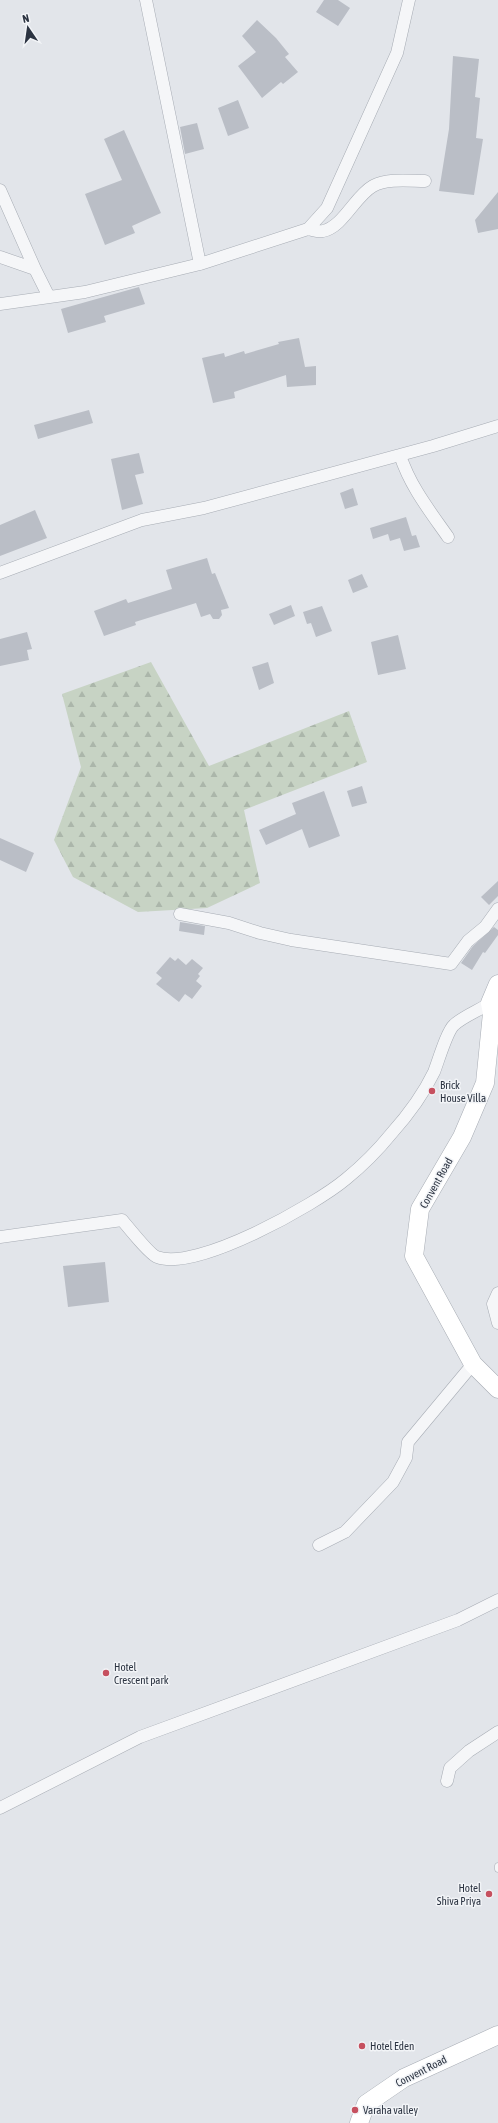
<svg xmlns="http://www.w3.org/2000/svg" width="498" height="2123" viewBox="0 0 498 2123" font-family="'Asap Condensed',sans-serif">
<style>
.forest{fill:url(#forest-firs)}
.building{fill:#babec6}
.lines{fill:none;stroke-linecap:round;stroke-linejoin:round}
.lane-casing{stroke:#a7acb4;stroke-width:7}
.street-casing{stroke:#a7acb4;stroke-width:13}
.secondary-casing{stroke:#a7acb4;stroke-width:19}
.lane{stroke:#f5f6f8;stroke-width:6}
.street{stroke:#f5f6f8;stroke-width:12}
.secondary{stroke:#fff;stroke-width:18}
.poi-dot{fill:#c6505f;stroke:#f2f4f7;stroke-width:1.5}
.labels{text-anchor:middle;stroke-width:3;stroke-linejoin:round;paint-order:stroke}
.poi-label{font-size:11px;fill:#2b3341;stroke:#f2f4f7;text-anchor:start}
.street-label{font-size:11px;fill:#2b3341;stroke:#f2f4f7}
</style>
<defs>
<pattern id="forest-firs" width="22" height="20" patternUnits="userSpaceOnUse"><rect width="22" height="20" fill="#c7d3c4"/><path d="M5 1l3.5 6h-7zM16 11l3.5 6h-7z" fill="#abb6aa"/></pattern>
</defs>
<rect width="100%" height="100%" fill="#e2e5ea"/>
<path class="forest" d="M151,662L209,766L349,711L367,762L244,810L260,883L207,908L138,912L73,877L54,840L81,767L62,694Z"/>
<path class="building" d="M324,0H338L350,8L338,26L316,12Z
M257,20L276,38L289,54L285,57L298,72L283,84L281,82L262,98L238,66L256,52L242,36Z
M453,56L479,59L475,97L480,98L476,138L483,139L474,195L439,191L449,129Z
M238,100L249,128L228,136L218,108Z
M197,123L204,149L185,154L180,127Z
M124,130L161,213L132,226L135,233L105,245L85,194L122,180L104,139Z
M498,192V229L478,233L475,220Z
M139,287L145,304L104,316L106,322L68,333L61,309Z
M299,338L305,367L316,366V385L287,387L286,375L234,392L235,398L213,403L202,358L224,353L225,357L244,351L245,354L279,344L278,342Z
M89,410L93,423L38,439L34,425Z
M139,453L144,473L135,475L143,504L122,510L111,459Z
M353,488L358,505L345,509L340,493Z
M35,510L47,538L0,556V525Z
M406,517L412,536L416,535L420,547L404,551L400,538L390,541L388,534L373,539L370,528Z
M207,558L212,574L215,573L229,608L221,610L222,615L219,619H213L210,614L201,617L196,603L135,622L136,625L104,636L94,611L126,599L128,603L172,589L166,570Z
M362,574L368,587L353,593L348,580Z
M291,605L295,616L274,625L269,614Z
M322,606L332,631L316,637L311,623L307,624L303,612Z
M27,632L32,649L27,650L29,660L0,666V639Z
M398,635L406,669L378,675L371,642Z
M268,662L274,683L259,690L252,667Z
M362,786L367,803L352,807L347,791Z
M324,791L340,836L309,848L302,829L266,845L259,830L296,814L292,803Z
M0,838L34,853L26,872L0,860Z
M498,881V896L489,905L481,897Z
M180,922L205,926L204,935L179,931Z
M494,927L498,930V935L485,953L483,952L472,970L461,963L473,946Z
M170,957L175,961L178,958L186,965L192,959L203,968L198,974L200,976L196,981L202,986L192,999L185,994L179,1002L156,984L162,978L156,973Z
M105,1262L109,1302L68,1307L63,1266Z"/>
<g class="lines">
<g class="lane-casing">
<path id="lane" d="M498,1866V1869"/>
</g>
<g class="street-casing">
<path id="street" d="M146,0L200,264
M0,190L35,269
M308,229C313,230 319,232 323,231C343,227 355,196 373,186C388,178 410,181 425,181
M0,257L35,269L49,297
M0,304L85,292L200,264L308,229L327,208L397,53L409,0
M400,455C410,486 429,510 448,537
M0,573L142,520L204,508L433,446L498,426
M180,914L229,923L260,933L291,940L451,964L468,941L485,927L498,909
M0,1237L122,1220C128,1227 150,1255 157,1257C196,1272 315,1205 346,1179C362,1166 378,1150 391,1134C408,1115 423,1095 434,1072C438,1062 447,1031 454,1025C462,1017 480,1010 490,1003
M498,1293L493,1304L498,1323
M319,1545L345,1532L393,1482L406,1458L408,1442L473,1364
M447,1781L450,1768L469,1751L498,1732
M0,1808L140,1737L458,1620L498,1600"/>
</g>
<g class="secondary-casing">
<path id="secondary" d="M498,984L490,1003L492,1013L485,1083L462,1137L420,1209L414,1256L473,1364L498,1389
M359,2123L366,2104L404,2078L498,2035"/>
</g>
<use href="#lane" class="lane"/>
<use href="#street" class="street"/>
<use href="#secondary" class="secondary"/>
</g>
<g class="poi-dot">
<circle cx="432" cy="1091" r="4"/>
<circle cx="106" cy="1673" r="4"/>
<circle cx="489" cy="1894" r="4"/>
<circle cx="362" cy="2046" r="4"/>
<circle cx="355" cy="2110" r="4"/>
</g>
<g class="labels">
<g class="poi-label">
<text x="440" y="1089">Brick<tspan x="440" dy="13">House Villa</tspan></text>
<text x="114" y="1671">Hotel<tspan x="114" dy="13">Crescent park</tspan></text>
<text x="481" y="1892" text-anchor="end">Hotel<tspan x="481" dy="13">Shiva Priya</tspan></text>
<text x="370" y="2050">Hotel Eden</text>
<text x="363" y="2114">Varaha valley</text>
</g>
<g class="street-label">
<text transform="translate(436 1183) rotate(-61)" y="4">Convent Road</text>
<text transform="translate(421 2071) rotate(-27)" y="4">Convent Road</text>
</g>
</g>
<g transform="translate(28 28) rotate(347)" stroke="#f2f4f7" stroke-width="3" paint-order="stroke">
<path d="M0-3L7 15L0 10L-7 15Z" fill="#2b3341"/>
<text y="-6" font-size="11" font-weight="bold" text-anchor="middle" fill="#2b3341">N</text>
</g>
</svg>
